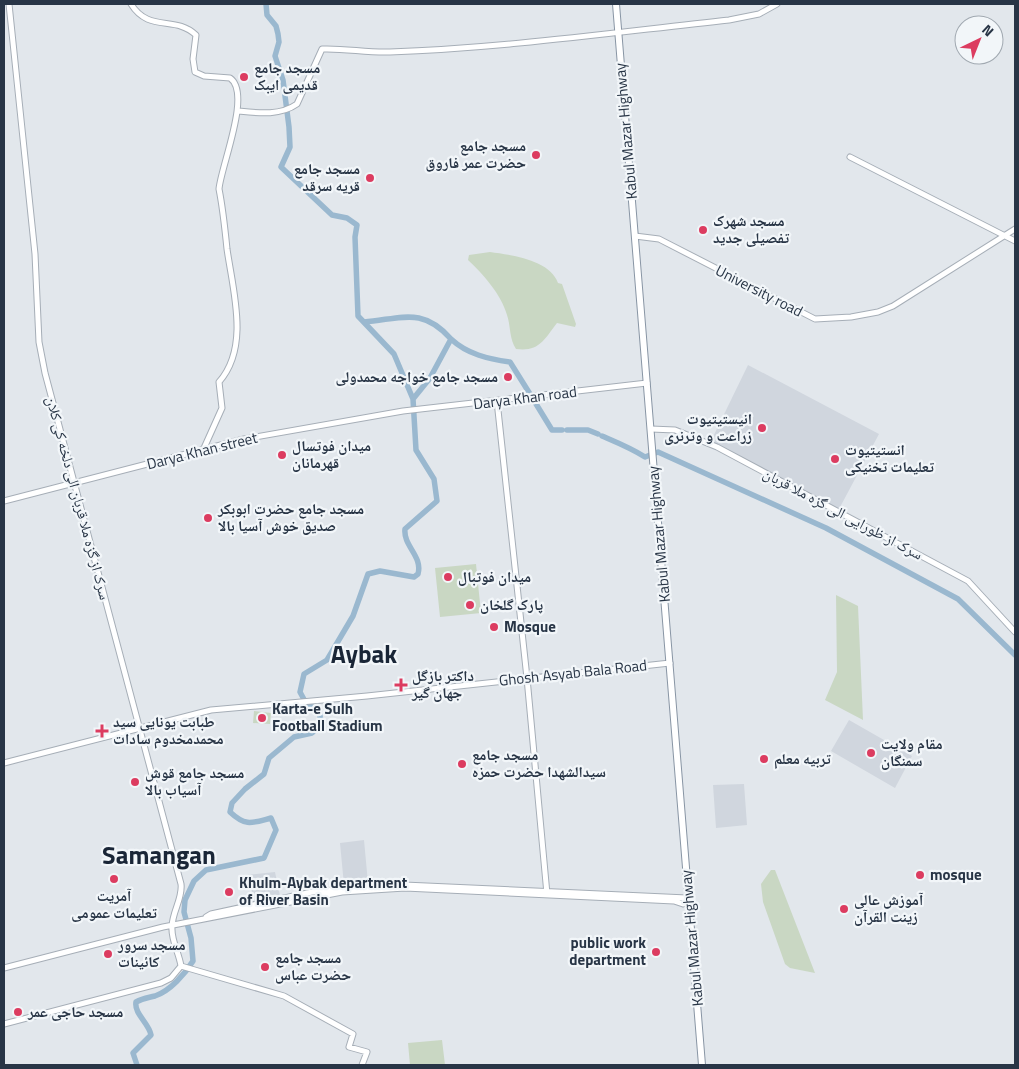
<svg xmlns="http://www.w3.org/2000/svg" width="1019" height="1069" viewBox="0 0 1019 1069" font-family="'Titillium Web','Noto Naskh Arabic',sans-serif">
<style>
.built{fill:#d0d6de}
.green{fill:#c9d7c3}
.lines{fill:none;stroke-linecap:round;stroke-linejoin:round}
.river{stroke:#9ab8cf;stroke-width:5.5}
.secondary-casing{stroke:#a6aeb7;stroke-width:7}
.highway-casing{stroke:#8895a4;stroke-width:8}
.secondary{stroke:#fff;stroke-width:5}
.highway{stroke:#fff;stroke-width:6}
.poi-dot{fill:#dc3c60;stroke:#f2f6f9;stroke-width:2}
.labels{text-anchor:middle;stroke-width:4.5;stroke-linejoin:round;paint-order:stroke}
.poi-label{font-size:15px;font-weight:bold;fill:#283546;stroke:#f2f6f9;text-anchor:start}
.street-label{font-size:15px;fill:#283546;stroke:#f2f6f9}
.town-label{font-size:25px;font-weight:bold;fill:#1a2637;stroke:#f2f6f9}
</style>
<rect width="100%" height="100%" fill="#e2e7ec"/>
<path class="built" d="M748,365L879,434L839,509L711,441Z
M849,720L912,756L895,788L831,751Z
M744,784L747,825L716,828L713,785Z
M364,840L368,883L344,885L340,843Z
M275,872L280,896L252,901L251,895L253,894L246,875Z"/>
<path class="green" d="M490,252C512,255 550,260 558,283L562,284L576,324L575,327L557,323C544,340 539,352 516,349C509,338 511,327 507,315C501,294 483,274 468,260L469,255Z
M476,564L481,613L440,617L435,568Z
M836,595L858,606L863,720L825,700L837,672Z
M254,711L271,713L270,724L253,723Z
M771,870H775L815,973L790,968L785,964L763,902L761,884Z
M442,1040L445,1065H410L408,1043Z"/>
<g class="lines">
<path class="river" d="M364,322C401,319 422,306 451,339L430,378L413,399
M451,339C467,354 488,359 510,362L530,394
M533,399L552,430H562
M567,430H588L598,434
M602,436C616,442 631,448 645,457L658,452L826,528L958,599L1015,655
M137,1065L133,1053L151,1035C149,1023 134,1014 136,1002C143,998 147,998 155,996C170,991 185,974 193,961L191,938L184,912L185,900L194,881L206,870L264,858L276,830L271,818C252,823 246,827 230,812L232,803L245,789L264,774L269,758L294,737L312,733L319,727L321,720L318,709L307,705L300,692L304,674L327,660L353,616L368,574L380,571L414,577L418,574C423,556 403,546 405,529L437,501L434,479L416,450L413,399L394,354L358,316L355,237L357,225L347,218L332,215L281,167L290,147L289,127L283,80L275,56L279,42L278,34L276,26L267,15L266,4"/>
<g class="secondary-casing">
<path id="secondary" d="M9,4L35,254L39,342L45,373L181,884C183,898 172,912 172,927C171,940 179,953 181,966
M131,4C149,33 175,15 196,35L193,59L195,72L204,76L230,78C252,93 221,166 219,189C223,209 225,229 227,249C233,291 250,347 219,382L222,408L204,448
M238,111C258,113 280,116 297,104L322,49C345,48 367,53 390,52C503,48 617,32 729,20L759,14L777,4
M850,157L1015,241
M635,236L659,239L815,319L851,317L878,312L893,306L1015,229
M497,401L527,678L547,894
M651,429L675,430L717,447L968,581L1015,632
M4,501L244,439L403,411L647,383
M4,763L211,710L367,696L670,663
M206,917L211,914L312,892L382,884L687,898
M181,966L284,996L353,1034L349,1047L367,1052L362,1065
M4,968L163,927L342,892L405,888L674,901L683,904L688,902
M4,1024L161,983L171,978L181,966"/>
</g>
<g class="highway-casing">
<path id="highway" d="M616,4L702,1065"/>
</g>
<use href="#secondary" class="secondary"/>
<use href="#highway" class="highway"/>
</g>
<g class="poi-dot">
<circle cx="244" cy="77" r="5"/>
<circle cx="536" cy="155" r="5"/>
<circle cx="370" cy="178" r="5"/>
<circle cx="703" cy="230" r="5"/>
<circle cx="508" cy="377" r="5"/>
<circle cx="762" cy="428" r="5"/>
<circle cx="282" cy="455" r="5"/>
<circle cx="835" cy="459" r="5"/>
<circle cx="208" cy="518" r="5"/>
<circle cx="448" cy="577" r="5"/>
<circle cx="470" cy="605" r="5"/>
<circle cx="494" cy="627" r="5"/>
<path d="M398.5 677.5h5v5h5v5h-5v5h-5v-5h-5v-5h5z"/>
<circle cx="262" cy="718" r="5"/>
<path d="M99.5 723.5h5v5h5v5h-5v5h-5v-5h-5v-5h5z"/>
<circle cx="871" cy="753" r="5"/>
<circle cx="764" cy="759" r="5"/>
<circle cx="462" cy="764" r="5"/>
<circle cx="135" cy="782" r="5"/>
<circle cx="920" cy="875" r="5"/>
<circle cx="114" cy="879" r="5"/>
<circle cx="229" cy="892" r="5"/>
<circle cx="844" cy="909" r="5"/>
<circle cx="656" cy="952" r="5"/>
<circle cx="108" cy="954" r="5"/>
<circle cx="265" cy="967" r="5"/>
<circle cx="18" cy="1012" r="5"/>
</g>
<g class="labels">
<g class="poi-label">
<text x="254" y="73">مسجد جامع<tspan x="254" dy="17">قدیمی ایبک</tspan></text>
<text x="526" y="151" text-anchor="end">مسجد جامع<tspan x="526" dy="17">حضرت عمر فاروق</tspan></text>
<text x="360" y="174" text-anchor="end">مسجد جامع<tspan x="360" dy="17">قریه سرقد</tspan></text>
<text x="713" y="226">مسجد شهرک<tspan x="713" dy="17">تفصیلی جدید</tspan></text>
<text x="498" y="382" text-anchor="end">مسجد جامع خواجه محمدولی</text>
<text x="752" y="424" text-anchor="end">انیستیتیوت<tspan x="752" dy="17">زراعت و وترنری</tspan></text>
<text x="292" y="451">میدان فوتسال<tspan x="292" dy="17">قهرمانان</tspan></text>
<text x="845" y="455">انستیتیوت<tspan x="845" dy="17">تعلیمات تخنیکی</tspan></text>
<text x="218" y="514">مسجد جامع حضرت ابوبکر<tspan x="218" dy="17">صدیق خوش آسیا بالا</tspan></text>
<text x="458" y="582">میدان فوتبال</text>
<text x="480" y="610">پارک گلخان</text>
<text x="504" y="632">Mosque</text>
<text x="412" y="681">داکتر بازگل<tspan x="412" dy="17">جهان گیر</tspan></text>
<text x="272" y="714">Karta-e Sulh<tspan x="272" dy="17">Football Stadium</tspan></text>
<text x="113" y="727">طبابت یونایی سید<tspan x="113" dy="17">محمدمخدوم سادات</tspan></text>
<text x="881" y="749">مقام ولایت<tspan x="881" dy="17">سمنگان</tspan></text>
<text x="472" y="760">مسجد جامع<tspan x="472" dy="17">سیدالشهدا حضرت حمزه</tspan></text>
<text x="774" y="764">تربیه معلم</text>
<text x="145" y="778">مسجد جامع قوش<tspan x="145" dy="17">آسیاب بالا</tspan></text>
<text x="930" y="880">mosque</text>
<text x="239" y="888">Khulm-Aybak department<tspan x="239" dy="17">of River Basin</tspan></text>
<text x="114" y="901" text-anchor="middle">آمریت<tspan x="114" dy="17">تعلیمات عمومی</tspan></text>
<text x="854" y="905">آموزش عالی<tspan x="854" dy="17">زینت القرآن</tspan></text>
<text x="646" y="948" text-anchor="end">public work<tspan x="646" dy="17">department</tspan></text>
<text x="118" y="950">مسجد سرور<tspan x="118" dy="17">کائینات</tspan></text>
<text x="275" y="963">مسجد جامع<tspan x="275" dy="17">حضرت عباس</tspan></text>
<text x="28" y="1017">مسجد حاجی عمر</text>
</g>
<g class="street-label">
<text transform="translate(626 131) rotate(-95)" y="5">Kabul Mazar Highway</text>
<text transform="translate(759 291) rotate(27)" y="5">University road</text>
<text transform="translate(525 398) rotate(-7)" y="5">Darya Khan road</text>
<text transform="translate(202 451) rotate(-14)" y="5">Darya Khan street</text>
<text transform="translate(78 498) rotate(75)" y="5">سرک از گزه ملا قربان الی دلخه کی کلان</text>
<text transform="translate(843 514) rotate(28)" y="5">سرک از ظورایی الی گزه ملا قربان</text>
<text transform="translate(659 534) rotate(-95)" y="5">Kabul Mazar Highway</text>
<text transform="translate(573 673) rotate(-6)" y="5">Ghosh Asyab Bala Road</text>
<text transform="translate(692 938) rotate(-95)" y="5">Kabul Mazar Highway</text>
</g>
<g class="town-label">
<text x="364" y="663">Aybak</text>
<text x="159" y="864">Samangan</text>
</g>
</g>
<rect width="1019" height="1069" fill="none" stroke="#283546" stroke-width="10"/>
<g transform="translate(979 40) rotate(43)"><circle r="24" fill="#f2f6f9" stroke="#a1a9b1"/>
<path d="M0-4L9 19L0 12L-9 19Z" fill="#dc3c60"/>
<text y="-8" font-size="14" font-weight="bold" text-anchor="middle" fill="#283546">N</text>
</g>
</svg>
